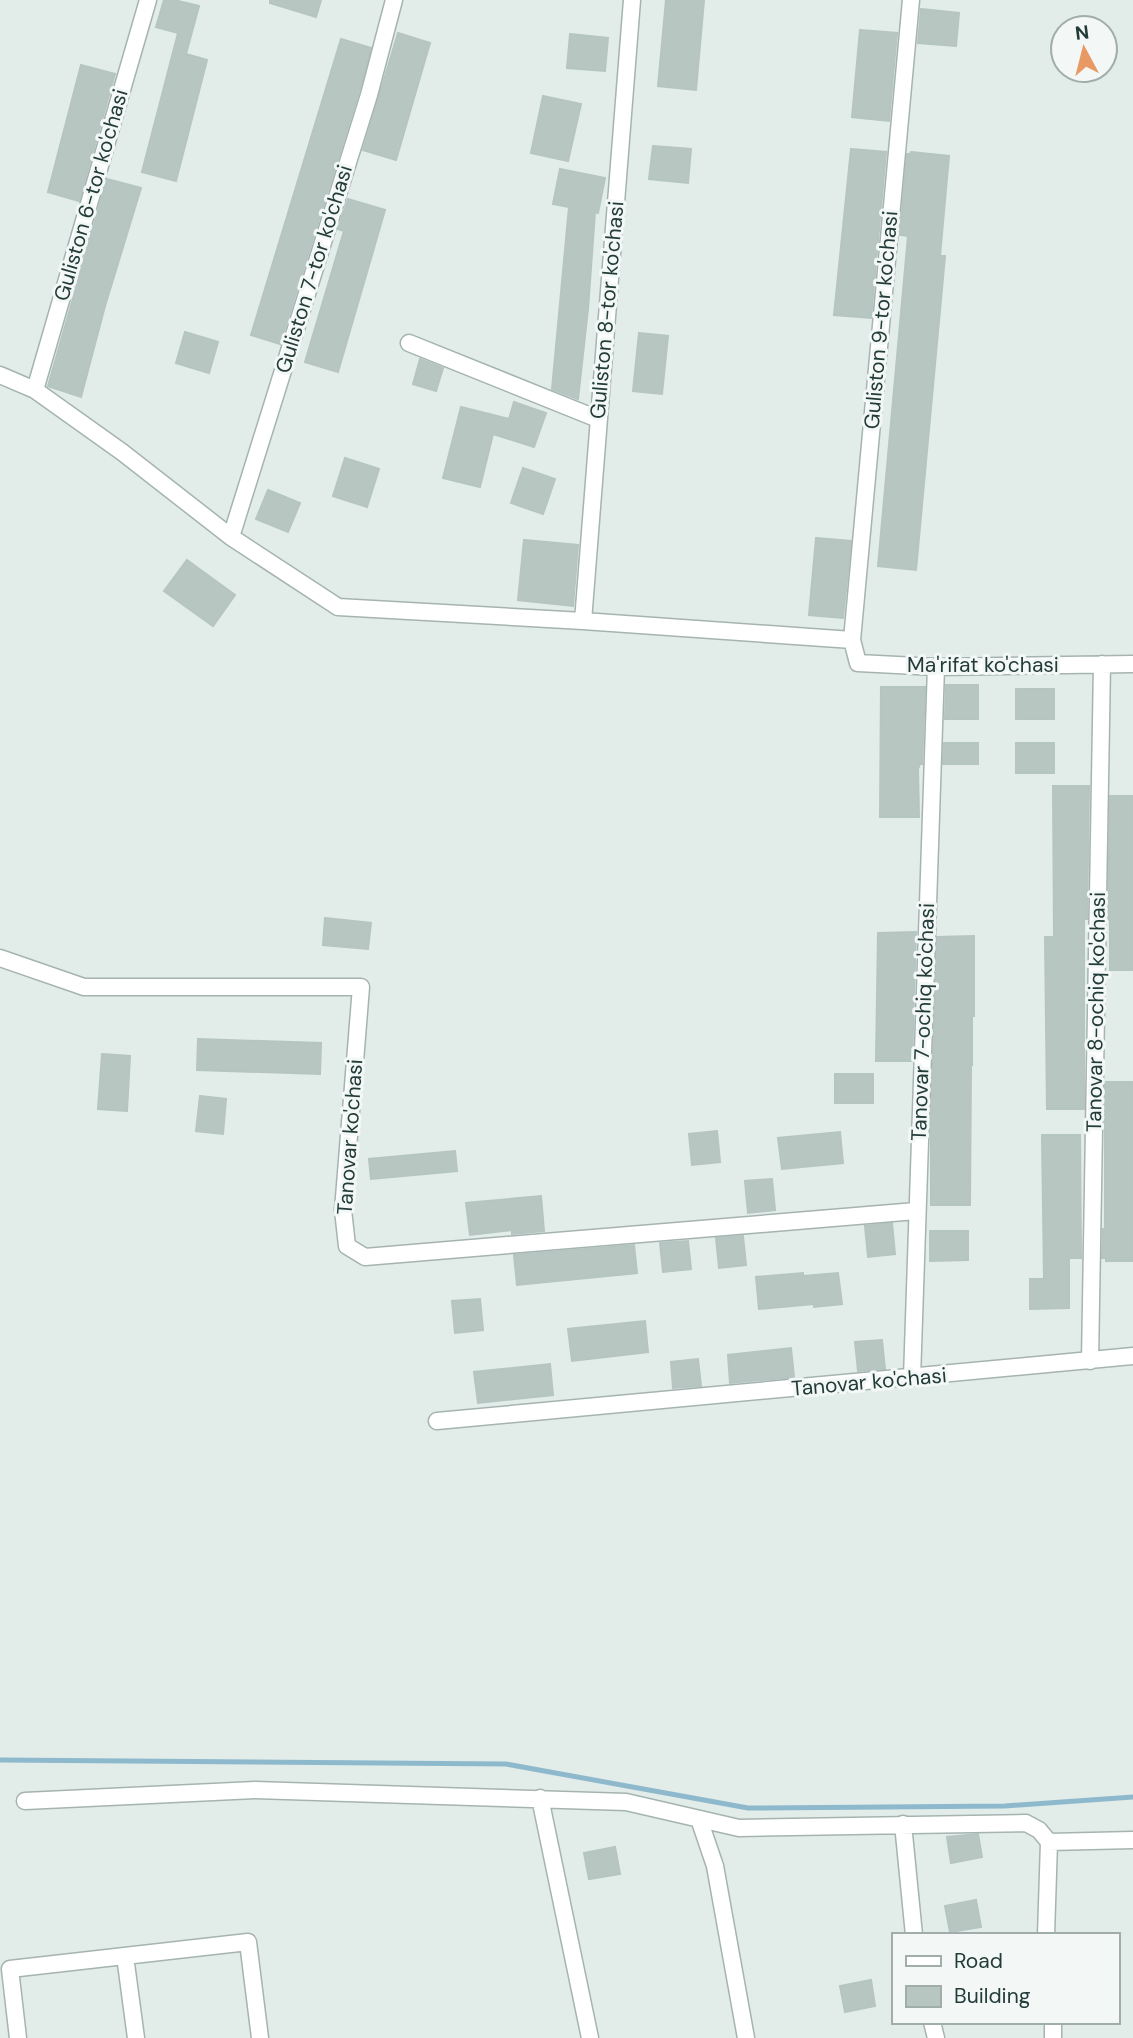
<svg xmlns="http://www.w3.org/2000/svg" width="1133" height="2038" viewBox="0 0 1133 2038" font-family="'DM Sans',sans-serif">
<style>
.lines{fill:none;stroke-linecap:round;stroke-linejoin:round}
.stream{stroke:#8eb9cd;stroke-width:5}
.building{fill:#b8c6c2;stroke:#b5c5c1;stroke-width:2}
.minor-casing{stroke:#a5b4b1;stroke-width:19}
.minor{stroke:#fff;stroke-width:16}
.labels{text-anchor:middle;stroke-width:6;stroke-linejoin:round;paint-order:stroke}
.street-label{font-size:21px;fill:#233c39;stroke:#f3f8f6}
</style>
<rect width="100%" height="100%" fill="#e2ece9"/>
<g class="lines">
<path class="stream" d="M0,1760L506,1764L748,1808L1005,1806L1133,1797"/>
</g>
<path class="building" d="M164,0H174L199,6L186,54L207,60L176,181L142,172L178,33L156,27Z
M270,0H321L316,17L270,3Z
M666,0H704L696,90L658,86Z
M921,9L959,13L956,46L918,43Z
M860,30L897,33L889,121L852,117Z
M398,33L430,43L396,160L363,150Z
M570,34L608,38L605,71L567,68Z
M341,39L371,48L359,92L280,344L251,335Z
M81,65L115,74L79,201L48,192Z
M543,96L581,104L568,161L531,153Z
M653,146L691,149L688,183L649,179Z
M851,149L886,152L871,318L834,315Z
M911,152L949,156L940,256H945L916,570L878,566L908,236L900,235L907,154H910Z
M560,169L605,178L598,213L595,212L588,309L578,399L552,389L569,207L553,204Z
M107,179L141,188L105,306L81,397L48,386Z
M348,199L385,210L338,372L305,362L344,231L338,229Z
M185,332L218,342L209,373L176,363Z
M639,333L668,336L662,394L633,391Z
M420,359L443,368L436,391L413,384Z
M514,402L546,413L534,447L493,434L480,487L443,478L461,407L509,419Z
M345,458L379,469L367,507L333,496Z
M523,468L555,479L543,514L511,503Z
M268,490L300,503L288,532L256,519Z
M816,538L851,541L843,618L809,615Z
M524,540L578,545L573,606L518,600Z
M187,560L235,595L213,626L164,591Z
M946,685H978V719H945Z
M881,687H925L922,764H920L918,769L919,817H880Z
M1016,689H1054V719H1016Z
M944,743H978V764H943Z
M1016,743H1054V773H1016Z
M1053,786H1089L1087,919H1084V1109H1047L1045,937H1054Z
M1110,796H1133V970H1110V920L1108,919Z
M325,918L371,923L368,949L323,945Z
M916,932L912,1061H876L878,933Z
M974,936V1016H972V1065H971L970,1205H931V1125L937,937Z
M198,1039L321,1043L320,1074L197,1070Z
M102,1054L130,1056L127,1111L98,1109Z
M835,1074H873V1103H835Z
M1105,1082H1133V1261H1106V1258H1102L1103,1229H1105Z
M200,1096L226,1099L223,1134L196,1131Z
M717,1131L720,1162L692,1165L689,1134Z
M840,1132L843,1163L782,1169L778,1138Z
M1042,1135H1080L1081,1258H1069V1308L1030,1309V1279H1044Z
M455,1151L457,1171L371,1179L369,1159Z
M772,1179L775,1210L748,1213L745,1181Z
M541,1196L544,1231L512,1234V1230L470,1235L466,1203Z
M892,1223L895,1254L868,1257L865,1226Z
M930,1231H968V1260L930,1261Z
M743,1236L746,1265L719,1268L716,1238Z
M688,1241L691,1269L663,1272L660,1243Z
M634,1245L637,1273L517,1285L514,1255Z
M803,1273V1276L838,1273L842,1304L814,1307V1304L759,1309L756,1277Z
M480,1299L483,1330L455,1333L452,1301Z
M645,1321L648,1352L572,1361L568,1329Z
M882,1340L885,1369L858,1371L855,1342Z
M791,1348L794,1377L730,1383L728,1355Z
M698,1359L701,1386L673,1388L671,1362Z
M550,1364L553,1395L478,1403L474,1372Z
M978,1834L982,1857L951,1863L947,1837Z
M615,1847L620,1874L589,1879L584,1853Z
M976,1900L981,1927L950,1932L945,1906Z
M871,1980L875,2006L845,2012L840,1986Z"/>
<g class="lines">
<g class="minor-casing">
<path id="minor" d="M911,0L852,640L858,663L936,667L1133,664
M409,343L598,419
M0,375L35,390L122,452L231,537L338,607L583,621L852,640
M35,390L148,0
M231,537L369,95L394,0
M583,621L632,0
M0,958L84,987H361L343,1210L347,1246L365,1257L916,1211
M1090,1361L1102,664
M912,1378L936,667
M437,1421L1133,1356
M540,1798L590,2038
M25,1801L255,1790L626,1802L739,1828L1026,1823L1039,1830L1049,1842L1046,1935
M699,1819L715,1866L746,2038
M903,1824L914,1935
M1049,1842L1133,1840
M125,1956L136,2038
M932,2022L936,2038
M1053,2022V2038
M18,2038L10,1969L248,1942L260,2038"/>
</g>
<use href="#minor" class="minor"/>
</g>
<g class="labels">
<g class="street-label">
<text transform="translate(91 195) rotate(-74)" y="7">Guliston 6-tor ko'chasi</text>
<text transform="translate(314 269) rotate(-73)" y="7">Guliston 7-tor ko'chasi</text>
<text transform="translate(607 310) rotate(-85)" y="7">Guliston 8-tor ko'chasi</text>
<text transform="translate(881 320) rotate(-85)" y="7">Guliston 9-tor ko'chasi</text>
<text x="983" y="672">Ma'rifat ko'chasi</text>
<text transform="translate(1096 1012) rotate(-89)" y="7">Tanovar 8-ochiq ko'chasi</text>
<text transform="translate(923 1022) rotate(-88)" y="7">Tanovar 7-ochiq ko'chasi</text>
<text transform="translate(350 1137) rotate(-86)" y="7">Tanovar ko'chasi</text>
<text transform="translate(869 1382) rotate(-5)" y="7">Tanovar ko'chasi</text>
</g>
</g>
<rect x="892" y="1933" width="228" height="91" fill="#f3f8f6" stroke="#a0adaa" stroke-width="2"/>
<rect x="906" y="1956" width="35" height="10" fill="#ffffff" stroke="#a0adaa" stroke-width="2"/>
<text x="954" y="1968" font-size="21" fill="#233c39">Road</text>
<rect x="906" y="1986" width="35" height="21" fill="#b8c6c2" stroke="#a0adaa" stroke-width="2"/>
<text x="954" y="2003" font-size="21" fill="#233c39">Building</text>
<g transform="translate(1084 49) rotate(353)"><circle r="33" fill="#f3f8f6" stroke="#a0adaa" stroke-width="2"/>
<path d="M0-5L12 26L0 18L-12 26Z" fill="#e99963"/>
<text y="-10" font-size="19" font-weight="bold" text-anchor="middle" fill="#233c39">N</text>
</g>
</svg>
